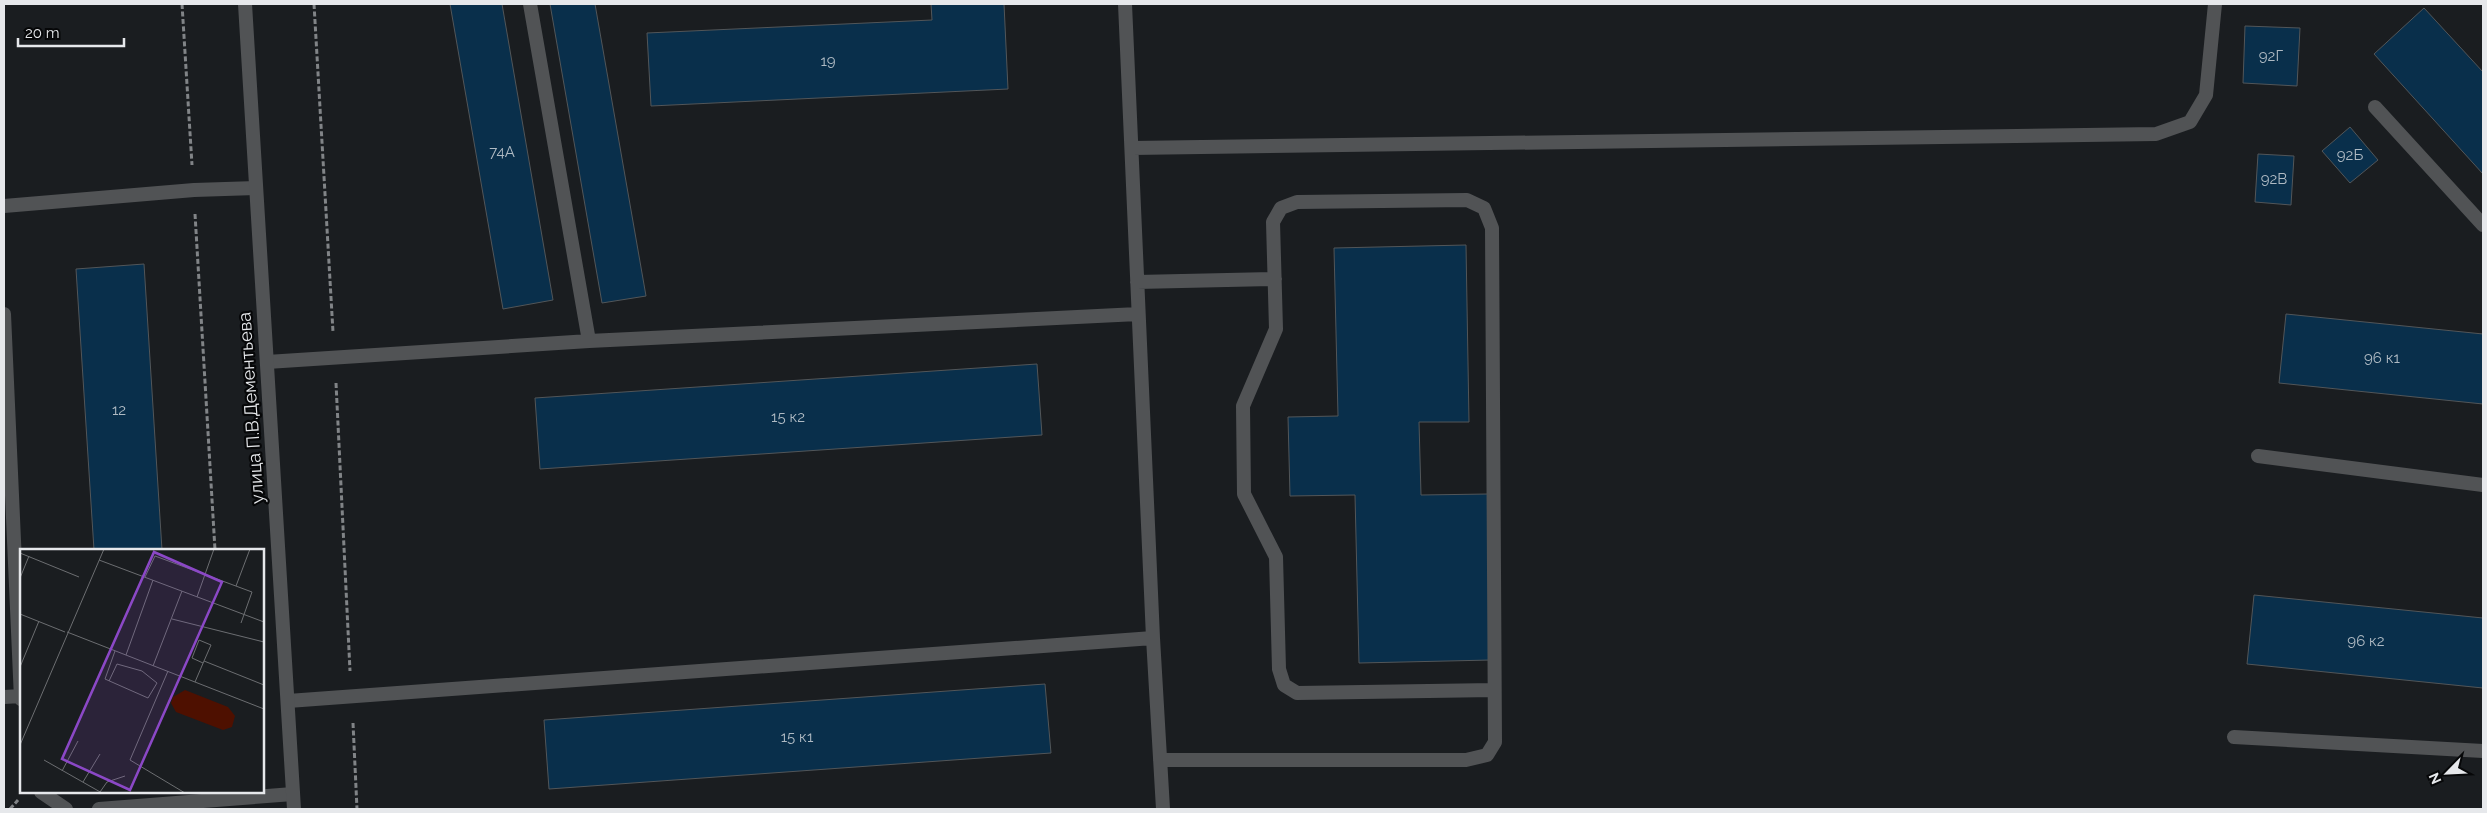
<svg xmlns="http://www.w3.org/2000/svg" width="2487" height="813" viewBox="0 0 2487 813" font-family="Raleway,sans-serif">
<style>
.building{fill:#092f4b;stroke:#525659}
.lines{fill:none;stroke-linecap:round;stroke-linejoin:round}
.path{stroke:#818487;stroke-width:3;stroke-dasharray:5 2.5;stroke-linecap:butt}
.service{stroke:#515355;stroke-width:14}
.tertiary{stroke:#515355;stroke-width:14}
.labels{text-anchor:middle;stroke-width:4.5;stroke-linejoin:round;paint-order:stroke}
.number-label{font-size:15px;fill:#afbac3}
.street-label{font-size:18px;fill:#e6e8eb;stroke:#060708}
.inset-road{fill:none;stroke:#6c6e71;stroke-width:1}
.view{fill:#8b48c6;fill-opacity:0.15;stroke:#8b48c6;stroke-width:2.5}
.inset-edge{fill:none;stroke:#e6e8eb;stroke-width:2.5}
</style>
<rect width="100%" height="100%" fill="#1a1d20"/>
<path class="building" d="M450,4H502L553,300L503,309Z
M550,4H595L646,296L602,303Z
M931,4H1004L1008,89L651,106L647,33L932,20Z
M2424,8L2483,72V174L2374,54Z
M2245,26L2300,28L2297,86L2243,83Z
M2350,127L2378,160L2350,183L2322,151Z
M2258,154L2294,156L2291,205L2255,202Z
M1466,245L1469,422H1419L1421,495L1488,494L1491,660L1359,663L1355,495L1290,496L1288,417L1338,416L1334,248Z
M144,264L162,550H94L76,269Z
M2286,314L2483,334V404L2279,383Z
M1037,364L1042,435L540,469L535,398Z
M2254,595L2483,618V688L2247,664Z
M1045,684L1051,753L549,789L544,720Z"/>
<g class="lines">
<path class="path" d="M182,4L192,165
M314,4L333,332
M195,214L215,550
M336,383L350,671
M353,723L357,809
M10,809L18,800"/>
<path class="service" d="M530,4L589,341
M1125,4L1153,638L1163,809
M2375,107L2483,225
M1132,148L2156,134L2190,122L2206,95L2215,4
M4,206L194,190L256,188
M1137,282L1275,279
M4,314L21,699
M267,362L589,341L1138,314
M2258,456L2483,485
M4,697L21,696
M288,701L1153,638
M2234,737L2483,751
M1160,760H1466L1487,755L1495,742L1492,228L1484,208L1467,200L1297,202L1281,208L1273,222L1276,329L1243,406L1244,494L1276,557L1279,669L1284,685L1297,693L1494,690
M41,792L66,809
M99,809L293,794"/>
<path class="tertiary" d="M245,4L294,809"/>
</g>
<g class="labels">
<g class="number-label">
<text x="2271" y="61">92Г</text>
<text x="828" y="66">19</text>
<text x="502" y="157">74А</text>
<text x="2350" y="160">92Б</text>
<text x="2274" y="184">92В</text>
<text x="2382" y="363">96 к1</text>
<text x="119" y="415">12</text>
<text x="788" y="422">15 к2</text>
<text x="2366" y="646">96 к2</text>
<text x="797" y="742">15 к1</text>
</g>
<g class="street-label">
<text transform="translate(251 408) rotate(-94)" y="6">улица П.В.Дементьева</text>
</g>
</g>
<g transform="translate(20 549)">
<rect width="244" height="244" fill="#1a1d20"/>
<path d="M165,141L208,158L215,167L212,178L203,181L156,163L151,154L153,148Z" fill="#4e1000"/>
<path class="inset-road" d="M0,4L59,28M79,11L244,73M125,28L135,7L232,43L221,74M0,29L9,7M216,37L230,0M177,48L194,0M0,65L45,83M152,70L244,93M47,83L244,160M106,106L133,31M184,112L244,136M133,117L162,42M0,118L19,72M148,122L110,211L165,244M89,132L97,115L122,122L137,134L128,149L85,130L95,102M175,133L184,112L191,96L179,91L172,109L183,114M0,196L84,0M24,211L82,244M42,222L58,192M63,233L80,205M80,243L87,233L105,227"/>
<path class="view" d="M134,3L202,33L110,241L42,210Z"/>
<rect width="244" height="244" class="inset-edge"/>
</g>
<rect width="2487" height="813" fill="none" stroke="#e6e8eb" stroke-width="10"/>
<g transform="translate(2447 773) rotate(246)" stroke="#060708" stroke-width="4" paint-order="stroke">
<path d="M0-4L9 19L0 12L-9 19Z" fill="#e6e8eb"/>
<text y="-8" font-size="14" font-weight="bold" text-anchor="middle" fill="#e6e8eb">N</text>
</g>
<path d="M18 38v8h106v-8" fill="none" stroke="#e6e8eb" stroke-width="2.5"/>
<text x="25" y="38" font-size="15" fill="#e6e8eb" stroke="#060708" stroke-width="4" paint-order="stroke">20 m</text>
</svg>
